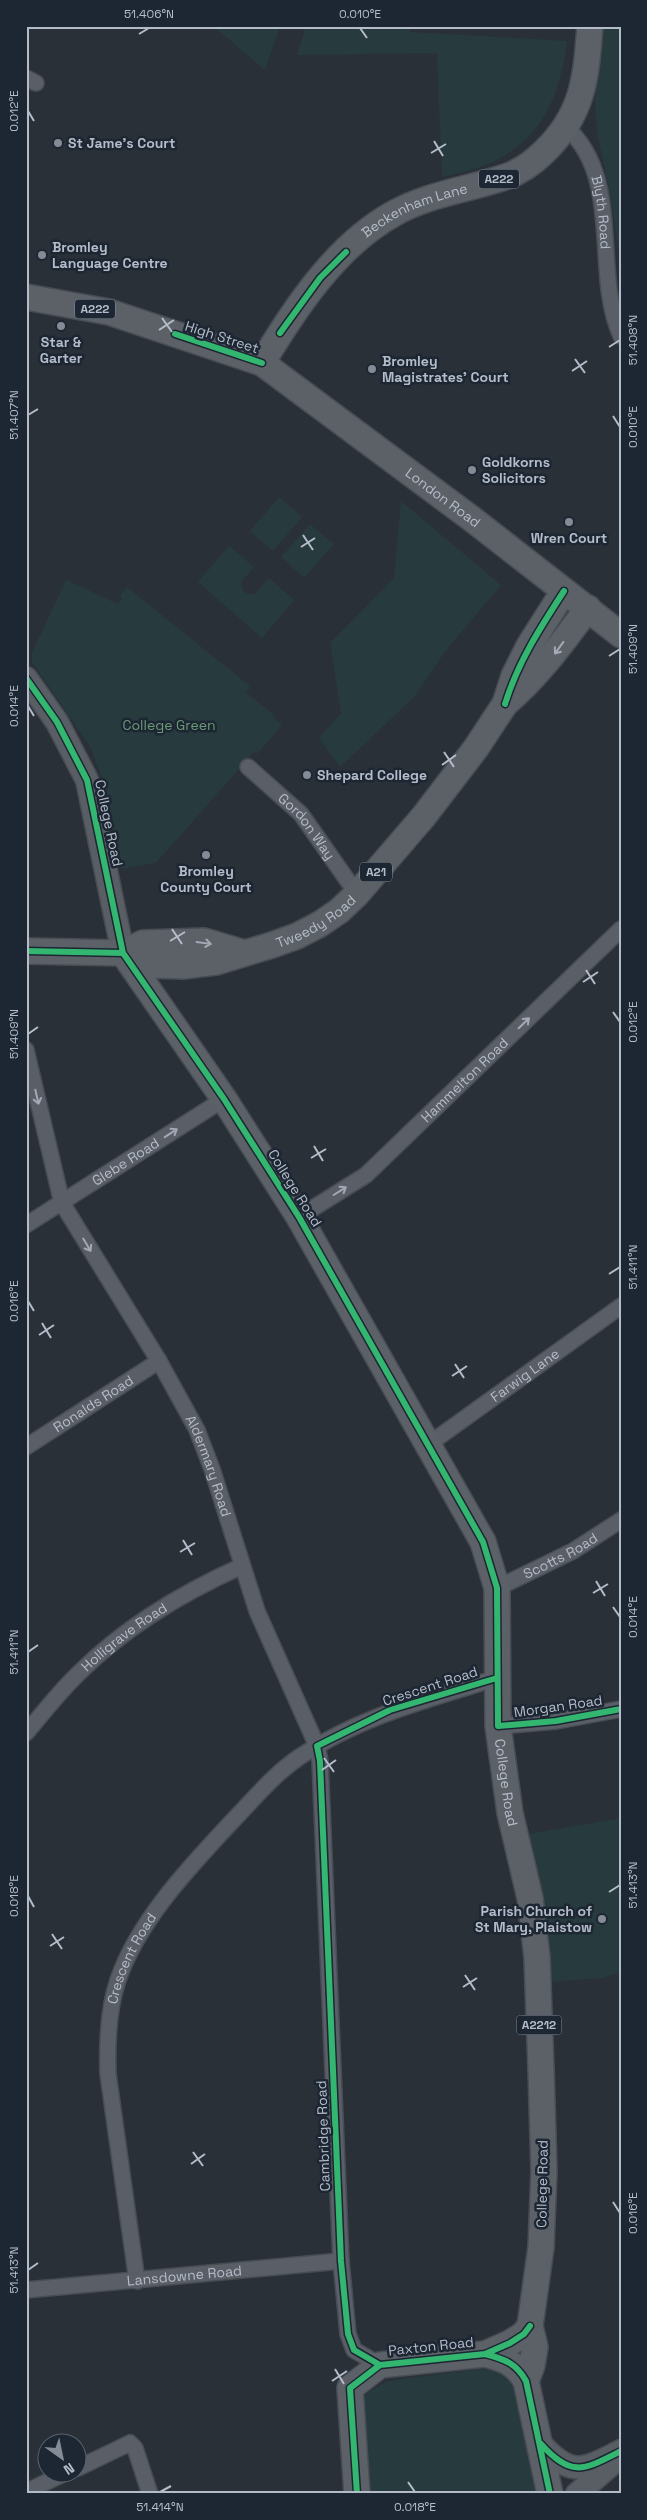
<svg xmlns="http://www.w3.org/2000/svg" width="647" height="2520" viewBox="0 0 647 2520" font-family="'Space Grotesk',sans-serif">
<style>
.green{fill:#273a3e}
.lines{fill:none;stroke-linecap:round;stroke-linejoin:round}
.street-casing{stroke:#484c53;stroke-width:18}
.secondary-casing{stroke:#484c53;stroke-width:25}
.primary-casing{stroke:#484c55;stroke-width:28}
.street{stroke:#5a5e66;stroke-width:15}
.secondary{stroke:#595d64;stroke-width:22}
.primary{stroke:#5c6168;stroke-width:25}
.cycleway-casing{stroke:#1d2633;stroke-width:9}
.cycleway{stroke:#33b770;stroke-width:6}
.oneway{stroke:#a2aab6}
.oneway2{stroke:#a2a9b5}
.ticks{fill:none;stroke:#b4bcc9;stroke-width:2}
.poi-dot{fill:#848b96;stroke:#1d2633;stroke-width:2}
.labels{text-anchor:middle;stroke-width:5;stroke-linejoin:round;paint-order:stroke}
.shield{fill:#1d2633;stroke:#878f9c;stroke-width:1}
.shield-label{font-size:12px;font-weight:bold;fill:#b4bcc9}
.poi-label{font-size:14px;font-weight:bold;fill:#b4bcc9;stroke:#1d2633;text-anchor:start}
.street-label{font-size:14px;fill:#b4bcc9;stroke:#1d2633}
.park-label{font-size:14px;fill:#6b9a76;stroke:#1d2633}
.neatline{fill:none;stroke:#b4bcc9;stroke-width:2}
.ticks-label{font-size:12px;text-anchor:middle;fill:#b4bcc9}
</style>
<rect width="100%" height="100%" fill="#2a3038"/>
<path class="green" d="M213,26H280L265,70Z
M306,26H410V32L567,41C560,97 542,141 486,165C472,171 456,173 442,177L437,53L297,55Z
M597,26H621L619,252L610,194L598,136L595,107Z
M279,497L302,517L273,551L250,531Z
M401,501L501,585L447,649L414,697L340,767L319,738L341,713L330,643L394,578Z
M310,524L334,544L304,578L281,557Z
M229,546L254,567L241,582L243,590L248,594H255L269,578L294,600L262,638L198,582Z
M66,580L118,604L122,599L120,596L127,587L250,686L246,692L275,716L274,718L282,725L257,754L254,752L156,863L121,869L106,790L91,748L32,662V653Z
M621,1818V1972L602,1978L548,1982L546,1923L529,1834Z
M480,2369L499,2370L513,2382L517,2392L540,2494H364L361,2418L366,2393L388,2381Z"/>
<g class="lines">
<g class="street-casing">
<g id="street">
<path d="M26,78L36,83"/>
<path id="s1" d="M566,127C624,179 592,272 621,336"/>
<path id="s2" d="M248,767L301,814L357,894"/>
<path id="s3" d="M26,1050L62,1203L159,1361L197,1430L212,1469L257,1611L317,1746L320,1761L341,2261L348,2334L354,2350L380,2365"/>
<path id="s4" d="M299,1217L366,1175L621,929"/>
<path id="s5" d="M26,1225L224,1099"/>
<path id="s6" d="M429,1444L621,1306"/>
<path id="s7" d="M26,1447L159,1361"/>
<path id="s8" d="M497,1588L573,1551L621,1520"/>
<path d="M498,1726L556,1721L621,1709"/>
<path id="s9" d="M26,1733C43,1713 60,1691 79,1673C124,1628 184,1592 242,1566"/>
<path id="s10" d="M137,2281L108,2074C107,2044 108,2009 118,1980C139,1918 196,1860 240,1813C258,1794 276,1773 298,1758C358,1717 429,1699 497,1678"/>
<path id="s11" d="M26,2290L341,2261"/>
<path d="M78,2468L130,2443L135,2448L150,2494"/>
<path d="M26,2492L67,2472"/>
</g>
</g>
<g class="secondary-casing">
<path id="secondary" d="M26,678L57,722L87,780L123,953
M541,2444C572,2479 585,2469 621,2451
M577,2494L613,2463"/>
</g>
<g class="primary-casing">
<g id="primary">
<path id="s12" d="M26,297L109,312L262,363L472,519L621,635"/>
<path id="s13" d="M262,363C295,308 336,246 393,214C428,194 467,190 505,177C521,172 533,163 545,151C584,113 586,77 590,26"/>
<path d="M505,704C538,676 562,643 588,608"/>
<path id="s14" d="M26,951L123,953L145,965L183,966L216,962L272,945L297,936L320,924L339,911L357,894L424,816L476,748L505,704L514,676L529,646L564,591"/>
<path id="s15" d="M123,953L224,1099L299,1217L483,1542L497,1588L498,1726L510,1813L530,1898L537,1957L541,2069L544,2171L541,2247L530,2326L535,2347L532,2365L526,2381"/>
<path d="M123,953L143,943L204,941L244,953"/>
<path d="M485,2354C504,2359 516,2363 526,2381L550,2494"/>
<path d="M357,2494L350,2388L380,2365L485,2354L510,2343L524,2334L530,2326"/>
</g>
</g>
<use href="#street" class="street"/>
<use href="#secondary" class="secondary"/>
<use href="#primary" class="primary"/>
<g class="cycleway-casing">
<path id="cycleway" d="M280,333L320,278L346,252
M175,334L262,363
M26,678L57,722L87,780L123,953L224,1099L299,1217L483,1542L497,1588L498,1726L556,1721L621,1709
M505,704C518,662 540,628 564,591
M26,951L123,953
M485,2354C504,2359 516,2363 526,2381L550,2494
M380,2365L354,2350L348,2334L341,2261L320,1761L317,1746L390,1710L497,1678
M541,2444C572,2479 585,2469 621,2451
M357,2494L350,2388L380,2365L485,2354L510,2343L524,2334L530,2326"/>
</g>
<use href="#cycleway" class="cycleway"/>
</g>
<defs><path id="oneway-shaft" d="M-6 0H5M1.5-3L5.5 0L1.5 3" fill="none" stroke-width="1.6" stroke-linecap="round" stroke-linejoin="round" transform="scale(1.25)"/></defs>
<g class="oneway">
<use href="#oneway-shaft" transform="translate(559 648) rotate(126)"/>
<use href="#oneway-shaft" transform="translate(204 943) rotate(8)"/>
</g>
<g class="oneway2">
<use href="#oneway-shaft" transform="translate(524 1023) rotate(-44)"/>
<use href="#oneway-shaft" transform="translate(37 1097) rotate(77)"/>
<use href="#oneway-shaft" transform="translate(171 1133) rotate(-33)"/>
<use href="#oneway-shaft" transform="translate(340 1191) rotate(-32)"/>
<use href="#oneway-shaft" transform="translate(87 1245) rotate(59)"/>
</g>
<path class="ticks" d="M360,28L367,38M139,34L149,28M28,111L34,121M434,141L443,156M431,153L446,144M162,318L172,332M159,330L174,320M609,347L620,340M575,359L585,373M572,371L587,361M28,415L38,409M613,416L620,427M303,535L313,550M301,547L315,538M609,656L620,649M28,706L34,716M444,752L454,767M442,765L456,755M172,929L182,944M170,941L185,932M586,970L595,984M583,982L598,972M613,1012L620,1022M28,1034L38,1027M314,1146L323,1161M311,1158L326,1149M609,1274L620,1267M28,1301L34,1311M42,1323L51,1338M39,1335L54,1325M455,1364L464,1378M452,1376L467,1366M183,1540L192,1555M180,1552L195,1543M596,1581L605,1596M593,1593L608,1584M613,1607L620,1617M28,1652L38,1645M324,1758L334,1772M322,1770L336,1760M609,1892L620,1885M28,1896L34,1907M52,1934L62,1949M50,1946L64,1937M465,1975L475,1990M463,1987L477,1978M193,2152L203,2166M191,2164L205,2154M613,2202L620,2213M28,2270L38,2263M335,2369L344,2384M332,2381L347,2371M408,2482L415,2492M160,2492L171,2486"/>
<g class="poi-dot">
<circle cx="58" cy="143" r="5"/>
<circle cx="42" cy="255" r="5"/>
<circle cx="61" cy="326" r="5"/>
<circle cx="372" cy="369" r="5"/>
<circle cx="472" cy="470" r="5"/>
<circle cx="569" cy="522" r="5"/>
<circle cx="307" cy="775" r="5"/>
<circle cx="206" cy="855" r="5"/>
<circle cx="602" cy="1919" r="5"/>
</g>
<g class="labels">
<g class="shield">
<rect x="479" y="169.5" width="40" height="19" rx="4"/>
<rect x="75" y="299.5" width="40" height="19" rx="4"/>
<rect x="360" y="862.5" width="32" height="19" rx="4"/>
<rect x="516.5" y="2015.5" width="45" height="19" rx="4"/>
</g>
<g class="shield-label">
<text x="499" y="183">A222</text>
<text x="95" y="313">A222</text>
<text x="376" y="876">A21</text>
<text x="539" y="2029">A2212</text>
</g>
<g class="poi-label">
<text x="68" y="148">St Jame's Court</text>
<text x="52" y="252">Bromley<tspan x="52" dy="16">Language Centre</tspan></text>
<text x="61" y="347" text-anchor="middle">Star &amp;<tspan x="61" dy="16">Garter</tspan></text>
<text x="382" y="366">Bromley<tspan x="382" dy="16">Magistrates' Court</tspan></text>
<text x="482" y="467">Goldkorns<tspan x="482" dy="16">Solicitors</tspan></text>
<text x="569" y="543" text-anchor="middle">Wren Court</text>
<text x="317" y="780">Shepard College</text>
<text x="206" y="876" text-anchor="middle">Bromley<tspan x="206" dy="16">County Court</tspan></text>
<text x="592" y="1916" text-anchor="end">Parish Church of<tspan x="592" dy="16">St Mary, Plaistow</tspan></text>
</g>
<g class="street-label">
<text dy="5" stroke="none"><textPath href="#s13" startOffset="222">Beckenham Lane</textPath></text>
<text dy="5" stroke="none"><textPath href="#s1" startOffset="95">Blyth Road</textPath></text>
<text transform="translate(222 337) rotate(18)" y="5">High Street</text>
<text dy="5" stroke="none"><textPath href="#s12" startOffset="471">London Road</textPath></text>
<text transform="translate(109 823) rotate(78)" y="5">College Road</text>
<text dy="5" stroke="none"><textPath href="#s2" startOffset="84">Gordon Way</textPath></text>
<text dy="5" stroke="none"><textPath href="#s14" startOffset="302">Tweedy Road</textPath></text>
<text dy="5" stroke="none"><textPath href="#s4" startOffset="216">Hammelton Road</textPath></text>
<text dy="5" stroke="none"><textPath href="#s5" startOffset="118">Glebe Road</textPath></text>
<text transform="translate(295 1188) rotate(58)" y="5">College Road</text>
<text dy="5" stroke="none"><textPath href="#s6" startOffset="118">Farwig Lane</textPath></text>
<text dy="5" stroke="none"><textPath href="#s7" startOffset="80">Ronalds Road</textPath></text>
<text dy="5" stroke="none"><textPath href="#s3" startOffset="459">Aldermary Road</textPath></text>
<text dy="5" stroke="none"><textPath href="#s8" startOffset="71">Scotts Road</textPath></text>
<text dy="5" stroke="none"><textPath href="#s9" startOffset="138">Holligrave Road</textPath></text>
<text transform="translate(430 1686) rotate(-18)" y="5">Crescent Road</text>
<text transform="translate(558 1706) rotate(-8)" y="5">Morgan Road</text>
<text dy="5" stroke="none"><textPath href="#s15" startOffset="934">College Road</textPath></text>
<text dy="5" stroke="none"><textPath href="#s10" startOffset="329">Crescent Road</textPath></text>
<text transform="translate(323 2136) rotate(-92)" y="5">Cambridge Road</text>
<text transform="translate(542 2184) rotate(-89)" y="5">College Road</text>
<text dy="5" stroke="none"><textPath href="#s11" startOffset="159">Lansdowne Road</textPath></text>
<text transform="translate(431 2346) rotate(-6)" y="5">Paxton Road</text>
</g>
<g class="park-label">
<text x="169" y="730">College Green</text>
</g>
</g>
<rect width="647" height="2520" fill="none" stroke="#1d2633" stroke-width="55"/>
<g transform="translate(62 2458) rotate(147)"><circle r="24" fill="#1d2633" stroke="#59626f"/>
<path d="M0-4L9 19L0 12L-9 19Z" fill="#848b96"/>
<text y="-8" font-size="14" font-weight="bold" text-anchor="middle" fill="#b4bcc9">N</text>
</g>
<rect x="28" y="28" width="592" height="2464" class="neatline"/>
<g class="ticks-label">
<text x="149" y="18">51.406°N</text>
<text x="360" y="18">0.010°E</text>
<text transform="translate(14 111) rotate(-90)" y="4">0.012°E</text>
<text transform="translate(633 340) rotate(-90)" y="4">51.408°N</text>
<text transform="translate(14 415) rotate(-90)" y="4">51.407°N</text>
<text transform="translate(633 427) rotate(-90)" y="4">0.010°E</text>
<text transform="translate(633 649) rotate(-90)" y="4">51.409°N</text>
<text transform="translate(14 706) rotate(-90)" y="4">0.014°E</text>
<text transform="translate(633 1022) rotate(-90)" y="4">0.012°E</text>
<text transform="translate(14 1034) rotate(-90)" y="4">51.409°N</text>
<text transform="translate(633 1267) rotate(-90)" y="4">51.411°N</text>
<text transform="translate(14 1301) rotate(-90)" y="4">0.016°E</text>
<text transform="translate(633 1617) rotate(-90)" y="4">0.014°E</text>
<text transform="translate(14 1652) rotate(-90)" y="4">51.411°N</text>
<text transform="translate(633 1885) rotate(-90)" y="4">51.413°N</text>
<text transform="translate(14 1896) rotate(-90)" y="4">0.018°E</text>
<text transform="translate(633 2213) rotate(-90)" y="4">0.016°E</text>
<text transform="translate(14 2270) rotate(-90)" y="4">51.413°N</text>
<text x="160" y="2511">51.414°N</text>
<text x="415" y="2511">0.018°E</text>
</g>
</svg>
